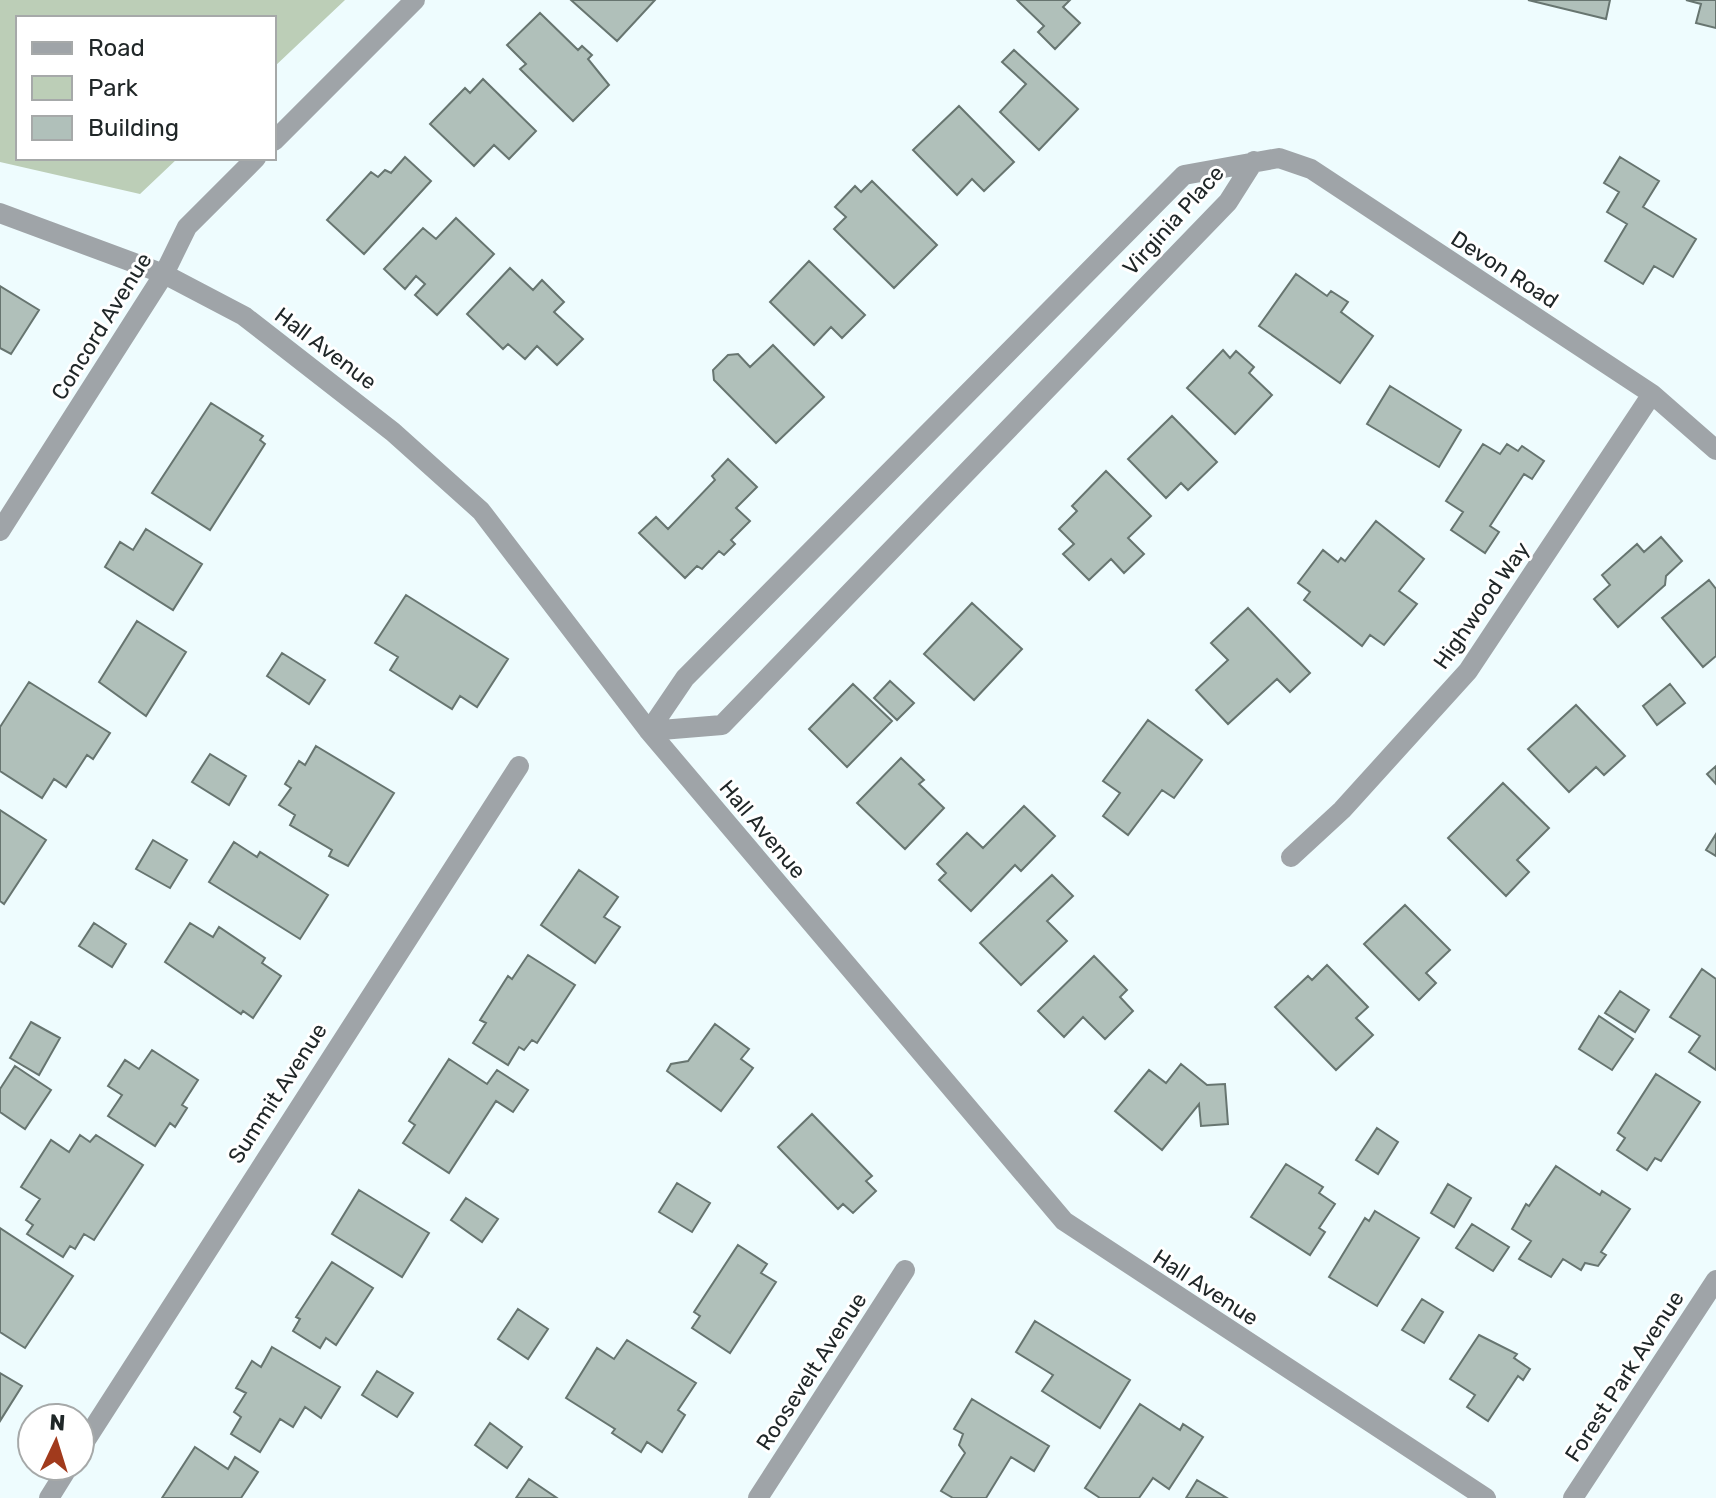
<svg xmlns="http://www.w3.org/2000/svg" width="1716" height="1498" viewBox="0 0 1716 1498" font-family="Rubik,sans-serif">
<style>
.green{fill:#bcceb7}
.building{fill:#b0c0ba;stroke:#677570;stroke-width:2}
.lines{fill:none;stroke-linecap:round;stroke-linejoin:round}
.minor{stroke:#9fa4a8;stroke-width:20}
.labels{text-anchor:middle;stroke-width:6;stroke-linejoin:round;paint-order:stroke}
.street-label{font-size:22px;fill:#202728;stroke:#fff}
</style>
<rect width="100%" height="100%" fill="#eefcfe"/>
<path class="green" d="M0,0H345L274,67V18H18V158H178L140,194L0,162Z"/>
<path class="building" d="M571,0H655L617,41Z
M1017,0H1070L1063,7L1080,23L1055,49L1038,32L1044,26Z
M1528,0H1610L1606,19Z
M1686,0H1716V28L1696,23L1701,4Z
M540,13L578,50L582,46L592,55L588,59L609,85L573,121L520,69L526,64L507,45Z
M1014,50L1078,109L1039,150L1000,112L1026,84L1002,62Z
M483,79L536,131L509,159L494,145L474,166L430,124L465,88L470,93Z
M959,106L1014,162L984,191L972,179L957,195L913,150Z
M405,157L431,181L364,254L327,220L371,172L378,177L385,170L391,173Z
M1620,157L1659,181L1643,207L1696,239L1673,277L1654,266L1643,284L1605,261L1627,224L1607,212L1619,192L1604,183Z
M872,181L937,245L894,288L834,229L846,217L835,207L855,186L861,192Z
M456,218L494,254L437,315L415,295L425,284L416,276L405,289L384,269L423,228L436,239Z
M809,261L865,315L842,338L831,327L814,345L770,302Z
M510,268L533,290L542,280L564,302L554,312L583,339L557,365L537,346L525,359L508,344L503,349L467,314Z
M1296,274L1327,296L1331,291L1348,302L1341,312L1373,336L1340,383L1259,326Z
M0,286L39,310L11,354L0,348Z
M773,345L824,397L776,443L714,380L713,370L728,355L738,354L750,367Z
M1223,350L1230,358L1236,351L1254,367L1249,373L1272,395L1235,434L1187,388Z
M1390,386L1461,430L1439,467L1367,424Z
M211,403L263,436L260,440L265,444L210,530L152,493Z
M1172,416L1217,462L1188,490L1181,483L1166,498L1128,459Z
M1483,444L1500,454L1507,444L1518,451L1522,446L1544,461L1532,479L1524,474L1490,526L1499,532L1485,553L1451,530L1463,512L1446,501Z
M728,459L757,487L736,508L750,521L731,540L735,544L724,555L719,551L702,569L697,566L685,578L639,533L656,517L668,529L715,480L712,476Z
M1106,471L1151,516L1128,538L1144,554L1124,573L1111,559L1089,580L1063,554L1074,544L1059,529L1077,511L1072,506Z
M1376,521L1424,559L1399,591L1417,604L1384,645L1370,635L1362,646L1304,600L1310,592L1298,583L1323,550L1338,562L1341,558L1345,561Z
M146,529L202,564L173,610L105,567L120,542L133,550Z
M1661,537L1682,561L1666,576L1665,585L1618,627L1594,599L1610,585L1602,575L1637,544L1644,552Z
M1709,580L1716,589V656L1703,667L1662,618Z
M406,595L508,659L477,707L460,696L452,709L390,670L398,657L375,643Z
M972,603L1022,649L974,700L924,654Z
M1248,608L1310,673L1290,692L1277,679L1228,724L1196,690L1228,660L1211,643Z
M137,621L186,652L146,716L99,682Z
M282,653L325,680L309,704L267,676Z
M890,681L914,703L897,720L874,698Z
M29,682L110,733L93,759L87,755L66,787L54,779L42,798L0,771V727Z
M853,684L892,721L847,767L809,729Z
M1670,684L1685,703L1657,725L1643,706Z
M1576,705L1625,756L1604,775L1596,767L1569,792L1528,749Z
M1148,720L1202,760L1174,798L1162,790L1128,835L1103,816L1120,793L1103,781Z
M316,746L394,793L348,866L329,856L332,850L290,825L295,815L279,805L291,788L285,784L299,761L305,765Z
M210,754L246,776L229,805L192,782Z
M901,758L924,780L919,784L944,808L905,849L857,803Z
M1716,766V784L1707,774Z
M1503,783L1549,828L1517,860L1529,872L1506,896L1448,838Z
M1024,806L1055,836L1021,871L1015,865L971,911L939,880L946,873L937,864L967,833L983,848Z
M0,810L46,840L4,904L0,901Z
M1716,834V856L1706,850Z
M153,840L187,860L170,888L136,869Z
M234,842L257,857L260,852L328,895L300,939L209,882Z
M579,870L618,897L604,917L620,927L595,963L541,925Z
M1052,875L1073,896L1047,921L1067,941L1021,985L980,943Z
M1405,905L1450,950L1426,973L1436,983L1419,1000L1364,944Z
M94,923L126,944L112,967L79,946Z
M190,923L213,937L219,927L265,958L262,963L281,976L253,1018L243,1011L241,1014L165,962Z
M528,955L575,985L537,1043L532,1040L524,1050L519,1047L508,1065L473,1043L486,1023L480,1020L508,976L512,979Z
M1094,956L1127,990L1120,997L1133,1011L1105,1039L1083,1017L1064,1037L1038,1011Z
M1327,965L1368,1007L1356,1018L1373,1035L1336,1070L1275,1007L1308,976L1312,980Z
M1702,969L1716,979V1070L1689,1052L1700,1036L1670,1017Z
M1620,991L1649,1010L1635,1032L1605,1013Z
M1599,1016L1633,1039L1612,1070L1579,1049Z
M31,1022L60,1038L39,1075L10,1058Z
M715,1024L749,1049L741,1059L753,1068L721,1111L667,1071L671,1064L688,1061Z
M152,1050L198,1080L182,1105L187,1108L175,1127L170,1123L155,1146L108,1116L122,1095L108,1086L125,1060L139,1069Z
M449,1059L487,1084L497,1070L528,1090L513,1112L496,1101L449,1173L403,1143L415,1125L409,1121Z
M1181,1064L1207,1085L1225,1084L1228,1124L1201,1126L1199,1104L1162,1150L1115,1111L1149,1070L1166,1083Z
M15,1066L51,1090L25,1129L0,1112V1089Z
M1656,1074L1700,1102L1661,1161L1655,1158L1647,1170L1617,1150L1625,1138L1618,1133Z
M812,1114L872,1176L866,1181L876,1191L853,1213L843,1204L838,1209L778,1147Z
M1377,1128L1398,1142L1378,1174L1356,1160Z
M80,1135L90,1142L96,1135L143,1165L94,1240L84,1234L75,1249L70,1246L63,1257L27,1234L33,1225L26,1220L40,1199L21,1187L51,1140L69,1152Z
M1286,1164L1323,1187L1319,1193L1335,1204L1319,1228L1325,1232L1310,1255L1251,1217Z
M1556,1166L1600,1195L1602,1191L1630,1209L1601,1252L1606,1255L1598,1266L1585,1263L1581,1270L1563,1259L1551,1277L1519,1259L1531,1241L1512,1229L1526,1204L1529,1206Z
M677,1183L710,1203L692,1232L659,1212Z
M1448,1184L1471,1198L1454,1227L1431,1213Z
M359,1190L429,1233L402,1277L332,1234Z
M466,1198L498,1219L482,1242L451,1220Z
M1375,1211L1419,1238L1377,1306L1329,1277L1365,1218L1369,1221Z
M1472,1224L1509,1247L1493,1271L1456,1248Z
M0,1228L73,1276L25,1348L0,1332Z
M738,1245L767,1264L761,1273L776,1282L730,1353L692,1328L700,1316L694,1312Z
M332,1262L373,1288L336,1345L326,1338L320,1348L293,1331L300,1319L296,1317Z
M1422,1299L1443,1312L1424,1343L1402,1330Z
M518,1309L548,1329L528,1359L498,1339Z
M1035,1321L1130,1380L1100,1428L1042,1391L1053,1375L1016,1352Z
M1479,1335L1517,1354L1514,1358L1530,1369L1523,1380L1518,1376L1488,1421L1467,1407L1475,1395L1450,1379Z
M627,1340L696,1383L678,1410L685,1415L662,1452L647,1442L641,1452L612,1433L615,1429L566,1398L597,1348L614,1359Z
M272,1347L340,1387L321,1418L305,1407L293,1427L280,1419L260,1452L231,1434L241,1417L234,1412L246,1393L236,1388L252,1361L261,1367Z
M377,1371L413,1393L397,1417L362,1395Z
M0,1373L22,1386L0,1421Z
M972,1399L1049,1446L1034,1471L1011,1457L986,1498H953L941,1491L965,1453L959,1445L963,1434L954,1429Z
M1140,1404L1180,1430L1183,1424L1203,1437L1169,1489L1153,1478L1139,1498H1100L1085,1488Z
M490,1423L522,1447L507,1468L475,1445Z
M195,1447L228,1469L235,1457L258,1472L241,1498H162Z
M529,1479L557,1498H516Z
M1197,1480L1227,1498H1186Z"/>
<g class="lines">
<path class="minor" d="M274,141L415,0
M0,213L164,274L244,316L393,432L481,511L649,731L1064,1221L1486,1498
M0,531L164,274L187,227L256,158
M649,731L685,678L1184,175L1279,158L1311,169L1652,394L1716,450
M649,731L722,725L1228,202L1254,161
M1291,857L1342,810L1468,671L1652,394
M80,1449L519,766
M49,1498L69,1466
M758,1498L905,1270
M1573,1498L1716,1280"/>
</g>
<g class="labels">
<g class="street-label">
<text transform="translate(1173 220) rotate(-48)" y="8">Virginia Place</text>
<text transform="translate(1505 269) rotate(33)" y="8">Devon Road</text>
<text transform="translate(101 326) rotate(-58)" y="8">Concord Avenue</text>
<text transform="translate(326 348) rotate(37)" y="8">Hall Avenue</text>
<text transform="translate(1481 605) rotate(-55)" y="8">Highwood Way</text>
<text transform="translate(763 829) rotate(50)" y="8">Hall Avenue</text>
<text transform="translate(277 1093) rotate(-57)" y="8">Summit Avenue</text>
<text transform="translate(1206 1287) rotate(33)" y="8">Hall Avenue</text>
<text transform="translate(811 1371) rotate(-57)" y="8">Roosevelt Avenue</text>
<text transform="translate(1624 1376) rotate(-57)" y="8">Forest Park Avenue</text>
</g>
</g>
<rect x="16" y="16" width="260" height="144" fill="#ffffff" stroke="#a6a9a9" stroke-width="2"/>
<rect x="32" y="42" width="40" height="12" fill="#9fa4a8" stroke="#a6a9a9" stroke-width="2"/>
<text x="88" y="56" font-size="24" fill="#202728">Road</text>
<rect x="32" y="76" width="40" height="24" fill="#bcceb7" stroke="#a6a9a9" stroke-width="2"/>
<text x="88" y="96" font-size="24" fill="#202728">Park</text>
<rect x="32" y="116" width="40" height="24" fill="#b0c0ba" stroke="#a6a9a9" stroke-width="2"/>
<text x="88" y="136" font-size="24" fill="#202728">Building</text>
<g transform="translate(56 1442) rotate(4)"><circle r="38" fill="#ffffff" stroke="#a6a9a9" stroke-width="2"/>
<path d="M0-6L14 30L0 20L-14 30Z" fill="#a13a1c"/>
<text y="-12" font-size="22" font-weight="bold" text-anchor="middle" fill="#202728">N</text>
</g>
</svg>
